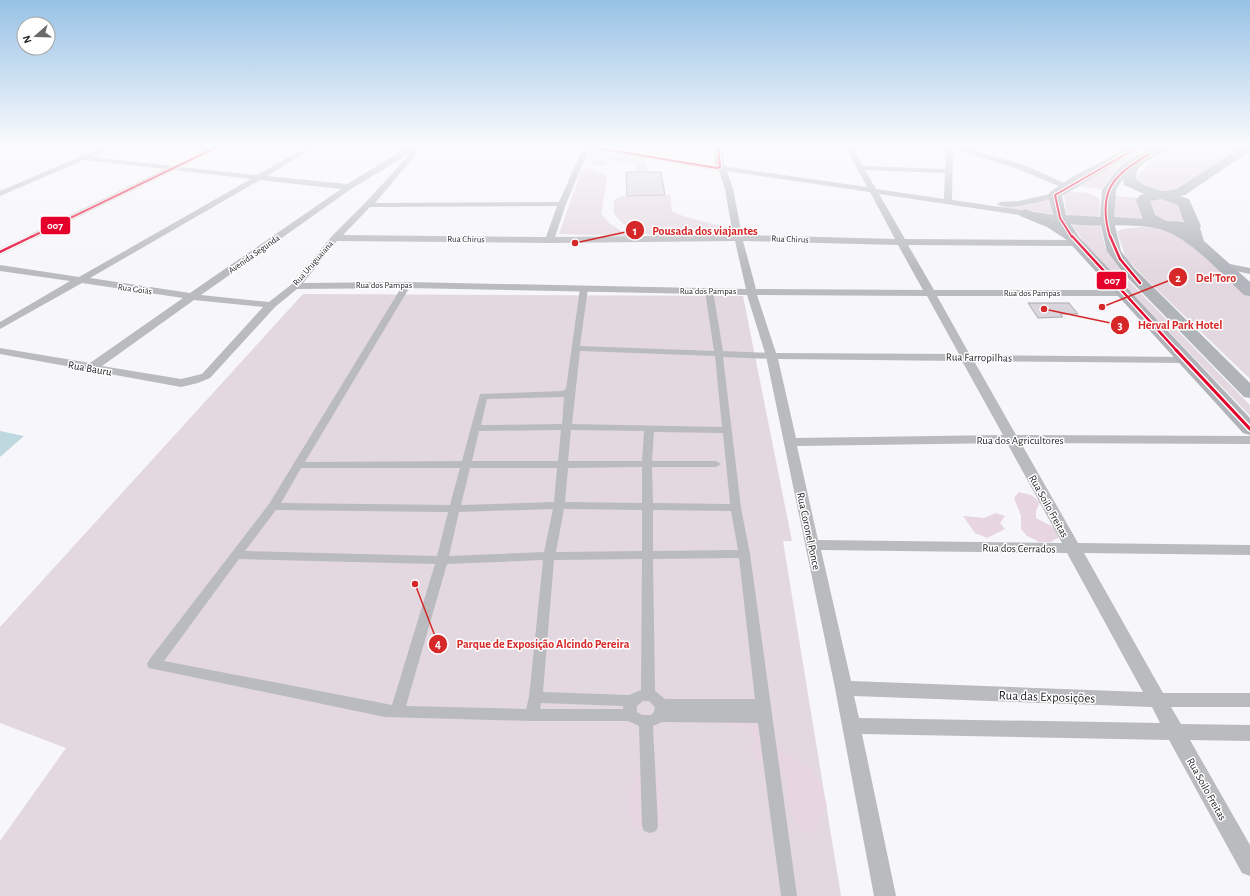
<svg xmlns="http://www.w3.org/2000/svg" width="1250" height="896" viewBox="0 0 1250 896" font-family="'Alegreya Sans',sans-serif">
<style>
.green{fill:#e4d8e0}
.forest{fill:#e7d6e1}
.water{fill:#bed8e0}
.building{fill:#d8d5dc;stroke:#acabaf}
.lines{fill:none;stroke-linecap:round;stroke-linejoin:round}
.pedestrian{fill:#b9bbbf;fill-rule:evenodd}
.minor{fill:#b9bbbf;fill-rule:evenodd}
.tertiary{fill:#b9bbbf;fill-rule:evenodd}
.primary{fill:#b0b4b9;fill-rule:evenodd}
.trunk{fill:#b2b6bc;fill-rule:evenodd}
.bus-1-far2-casing{stroke:#fff;stroke-width:4}
.bus-1-far1-casing{stroke:#fff;stroke-width:5}
.bus-1-casing{stroke:#fff;stroke-width:6}
.bus-1-far2{stroke:#e4002b;stroke-width:2}
.bus-1-far1{stroke:#e4002b;stroke-width:2.5}
.bus-1{stroke:#e4002b;stroke-width:3}
.labels{text-anchor:middle;stroke-width:3;stroke-linejoin:round;paint-order:stroke}
.far-street-label{font-size:9px;fill:#1e1f21;stroke:#fff}
.street-label{font-size:11px;fill:#1e1f21;stroke:#fff}
.near-street-label{font-size:13px;fill:#1e1f21;stroke:#fff}
.leader{fill:none;stroke:#d62828;stroke-width:1.5}
.callout-dot{fill:#d62828;stroke:#fff;stroke-width:1.5}
.mark-label{font-size:12px;text-anchor:middle;font-weight:bold;fill:#fff}
.callout-label{font-size:12px;text-anchor:middle;font-weight:bold;fill:#d62828;stroke:#fff;stroke-width:3;stroke-linejoin:round;paint-order:stroke}
.line-badge{stroke:#fff;stroke-width:1.5}
.badge-label{font-size:11px;text-anchor:middle;font-weight:bold;fill:#fff}
</style>
<rect width="100%" height="100%" fill="#f6f6fb"/>
<path class="green" d="M1149,146H1157C1136,158 1115,167 1102,189L1074,186Z
M1172,146H1244L1181,188L1165,191L1139,185L1135,178L1158,154Z
M593,150L645,158L648,172H635L634,165L607,160L606,162L608,164L606,165L598,166L590,163L586,160L589,151Z
M589,168L606,175L607,180L601,214L610,224L628,235L626,236L559,234L581,171Z
M1067,192C1079,192 1091,191 1100,200L1099,218L1073,217L1066,213L1064,195Z
M670,195L672,211L683,216L728,228L730,237C697,237 633,246 614,213V200L622,196Z
M1113,196L1139,198V207L1145,220L1113,219Z
M1049,198L1053,214L999,207L1027,205Z
M1159,198L1178,203L1185,221L1172,223L1155,218L1150,201Z
M1070,222L1100,226L1105,246L1125,277L1250,405V416L1085,244Z
M1140,227C1151,227 1162,229 1173,233C1195,241 1231,279 1250,296V379L1147,280L1126,258L1117,232L1123,229Z
M303,294L743,296L792,541H783L841,896H0V841L66,748L0,723V627Z"/>
<path class="forest" d="M1019,492L1031,495L1040,502L1036,511V518L1059,530L1062,535L1051,542H1039L1027,536L1021,529V516L1014,498Z
M996,513L1005,516L1000,523L1005,529L987,538L975,533L963,516L984,518Z
M693,715L769,723L778,739L768,742L809,767L821,783L827,806L813,835L796,826L786,793L787,779L780,767L772,760L762,765L750,749L756,739L747,727L715,723Z
M638,773H649L659,778C663,792 662,806 665,821L650,833L635,827L627,809L631,788Z"/>
<path class="water" d="M0,431L24,436L0,457Z"/>
<path class="building" d="M626,172H661L665,195L627,196Z
M1028,303H1069L1078,314H1060L1063,317L1038,318Z"/>
<g class="lines">
<path class="pedestrian" d="M404,283H407L411,285L305,462L462,461L480,394L562,391L566,389L580,288L584,286L588,288L580,346L714,351L705,291L709,289L713,291L723,351L772,353L776,356L772,359L723,357L741,508L750,554L797,896H781L758,723L662,722L653,726L658,826L656,831L650,833L644,831L642,826L639,726L628,721H531L385,717L149,668L147,664L149,660L269,504ZM580,351L715,356L722,427L572,424ZM564,397L562,424L481,425L487,399ZM561,430L558,461H472L479,431ZM571,430L644,431L642,461H568ZM654,432L723,433L730,504L653,503L652,467H716L721,464L716,461H652ZM642,467V503L565,502L568,468ZM301,468H460L450,505L281,503ZM470,468H557L554,502L461,505ZM553,509L544,552L449,556L459,512ZM564,509L642,510V551L556,552ZM276,510L448,512L437,556L245,551ZM653,510L731,511L738,550L653,551ZM739,558L755,699H665L655,691L653,559ZM239,559L435,564L392,705L164,661ZM642,559L641,690L629,695L543,692L554,560ZM543,560L529,697L526,709L406,706L447,564ZM643,701H649L655,707L654,712L651,715H642L637,712V706ZM541,703L623,706V709H540Z"/>
<path class="minor" d="M105,146H114L92,157L173,166L213,146H222L182,167L257,175L308,146H316L267,176L347,184L405,149L414,146H423L375,203L559,202L583,148L582,146H598L715,166L714,146H722L724,165L728,167L867,187L845,146H852L863,166L945,169L946,147L953,146L952,200L1063,216V220L1060,221L879,194L905,239L1077,240L1081,243L1077,246L908,245L934,290H1122L1127,293L1122,296H937L970,355L1186,357L1192,360L1186,363L974,361L1016,435L1250,436V444L1021,443L1078,543L1250,545V555L1084,553L1163,693H1250V707H1171L1181,724L1250,725V741L1190,740L1250,845V876L1242,873L1169,740L862,734L896,896H874L835,688L766,356L747,295L407,288L297,289L275,307L210,378L198,383L181,387L0,354V348L90,363L183,298L82,283L0,329V322L70,281L0,271V265L79,277L251,179L175,170L0,255V249L165,169L84,160L0,196V191ZM589,149L719,171L725,189L733,235L555,237L566,204ZM412,152L365,203L332,236L292,284L269,302L201,295L351,189ZM865,170L945,173L944,199L876,189ZM727,171L870,192L895,239L742,235L733,189ZM260,180L341,189L190,293L90,278ZM557,206L546,237L343,235L370,207ZM337,241L550,243L735,241L746,289L407,282L303,283ZM743,241L898,245L923,290L756,289ZM757,295L927,296L959,354L776,353ZM194,300L263,307L202,374L181,379L102,366ZM778,359L962,361L1003,435L796,438ZM1007,443L1062,543L818,540L797,446ZM821,550L1067,553L1143,692L851,681ZM854,696L1152,707L1160,723L859,718Z
M1055,193L1059,195L1058,197C1046,200 1006,212 997,204L1001,202L1019,201Z
M1220,262L1250,268V274L1217,267V263Z"/>
<path class="tertiary" d="M944,146H958L1024,165L1071,186L1069,188H1063L1018,169Z"/>
<path class="primary" d="M1243,146H1250V151L1185,195L1164,199L1158,195L1160,192L1177,189Z
M1025,209L1055,221L1053,218L1055,215H1065L1079,237L1250,418V435L1243,433L1067,240L1047,227L1020,216L1019,213Z
M1107,218L1114,222L1121,251L1134,268L1250,383V398L1244,397L1124,274L1107,251L1100,222Z"/>
<path class="trunk" d="M1131,146H1146L1062,196L1066,215L1100,217L1102,190L1116,171L1132,158L1155,146H1170C1160,160 1135,158 1136,180L1146,186L1189,199L1201,226L1200,228L1204,241L1250,282V296L1244,295C1221,274 1190,237 1159,229C1125,221 1089,230 1055,221L1048,195L1050,192L1072,177ZM1123,179L1124,185L1144,194L1140,195L1136,200L1143,219L1114,217L1116,190ZM1161,199L1178,205L1184,222L1166,221L1155,215L1150,201Z"/>
<g class="bus-1-far2-casing">
<path id="bus-1-far2" d="M585,146L717,168L720,167L718,146
M31,237L219,146
M1072,237L1060,218L1055,195L1140,146
M1110,237C1097,193 1112,174 1150,154"/>
</g>
<g class="bus-1-far1-casing">
<path id="bus-1-far1" d="M1072,236L1177,351
M1110,236L1120,259L1140,283
M0,252L33,236"/>
</g>
<g class="bus-1-casing">
<path id="bus-1" d="M1176,350L1250,429"/>
</g>
<use href="#bus-1-far2" class="bus-1-far2"/>
<use href="#bus-1-far1" class="bus-1-far1"/>
<use href="#bus-1" class="bus-1"/>
</g>
<linearGradient id="sky" x2="0" y2="1"><stop stop-color="#97c2e5"/><stop offset="0.54" stop-color="#fbfbfd"/><stop offset="1" stop-color="#fbfbfd" stop-opacity="0"/></linearGradient>
<rect width="1250" height="271" fill="url(#sky)"/>
<g class="labels">
<g class="far-street-label">
<text transform="translate(466 239) rotate(1)" y="3">Rua Chirus</text>
<text transform="translate(790 239) rotate(2)" y="3">Rua Chirus</text>
<text transform="translate(254 254) rotate(-35)" y="3">Avenida Segunda</text>
<text transform="translate(313 263) rotate(-49)" y="3">Rua Uruguaiana</text>
<text x="384" y="288">Rua dos Pampas</text>
<text transform="translate(135 289) rotate(8)" y="3">Rua Goiás</text>
<text x="708" y="294">Rua dos Pampas</text>
<text x="1032" y="296">Rua dos Pampas</text>
</g>
<g class="street-label">
<text transform="translate(979 357) rotate(1)" y="4">Rua Farropilhas</text>
<text transform="translate(90 368) rotate(10)" y="4">Rua Bauru</text>
<text x="1020" y="444">Rua dos Agricultores</text>
<text transform="translate(1049 506) rotate(61)" y="4">Rua Soilo Freitas</text>
<text transform="translate(809 531) rotate(78)" y="4">Rua Coronel Ponce</text>
<text transform="translate(1019 548) rotate(1)" y="4">Rua dos Cerrados</text>
<text transform="translate(1207 789) rotate(61)" y="4">Rua Soilo Freitas</text>
</g>
<g class="near-street-label">
<text transform="translate(1047 696) rotate(2)" y="5">Rua das Exposições</text>
</g>
</g>
<path class="leader" d="M575 243L635 230M1102 307L1178 277M1044 309L1120 325M415 584L438 644"/>
<g class="callout-dot">
<circle cx="575" cy="243" r="4"/>
<circle cx="1102" cy="307" r="4"/>
<circle cx="1044" cy="309" r="4"/>
<circle cx="415" cy="584" r="4"/>
<circle cx="635" cy="230" r="10"/>
<circle cx="1178" cy="277" r="10"/>
<circle cx="1120" cy="325" r="10"/>
<circle cx="438" cy="644" r="10"/>
</g>
<g class="mark-label">
<text x="635" y="235">1</text>
<text x="1178" y="282">2</text>
<text x="1120" y="329">3</text>
<text x="438" y="648">4</text>
</g>
<g class="callout-label">
<text x="705" y="235">Pousada dos viajantes</text>
<text x="1216" y="282">Del'Toro</text>
<text x="1180" y="329">Herval Park Hotel</text>
<text x="543" y="648">Parque de Exposição Alcindo Pereira</text>
</g>
<g class="line-badge">
<rect x="40" y="216" width="31" height="19" rx="4" fill="#e4002b"/>
<rect x="1096" y="271" width="31" height="19" rx="4" fill="#e4002b"/>
</g>
<g class="badge-label">
<text x="55" y="229">007</text>
<text x="1112" y="284">007</text>
</g>
<g transform="translate(36 36) rotate(250)"><circle r="19" fill="#ffffff" stroke="#a5a5a6"/>
<path d="M0-3L7 15L0 10L-7 15Z" fill="#6a6a6d"/>
<text y="-6" font-size="11" font-weight="bold" text-anchor="middle" fill="#1e1f21">N</text>
</g>
</svg>
